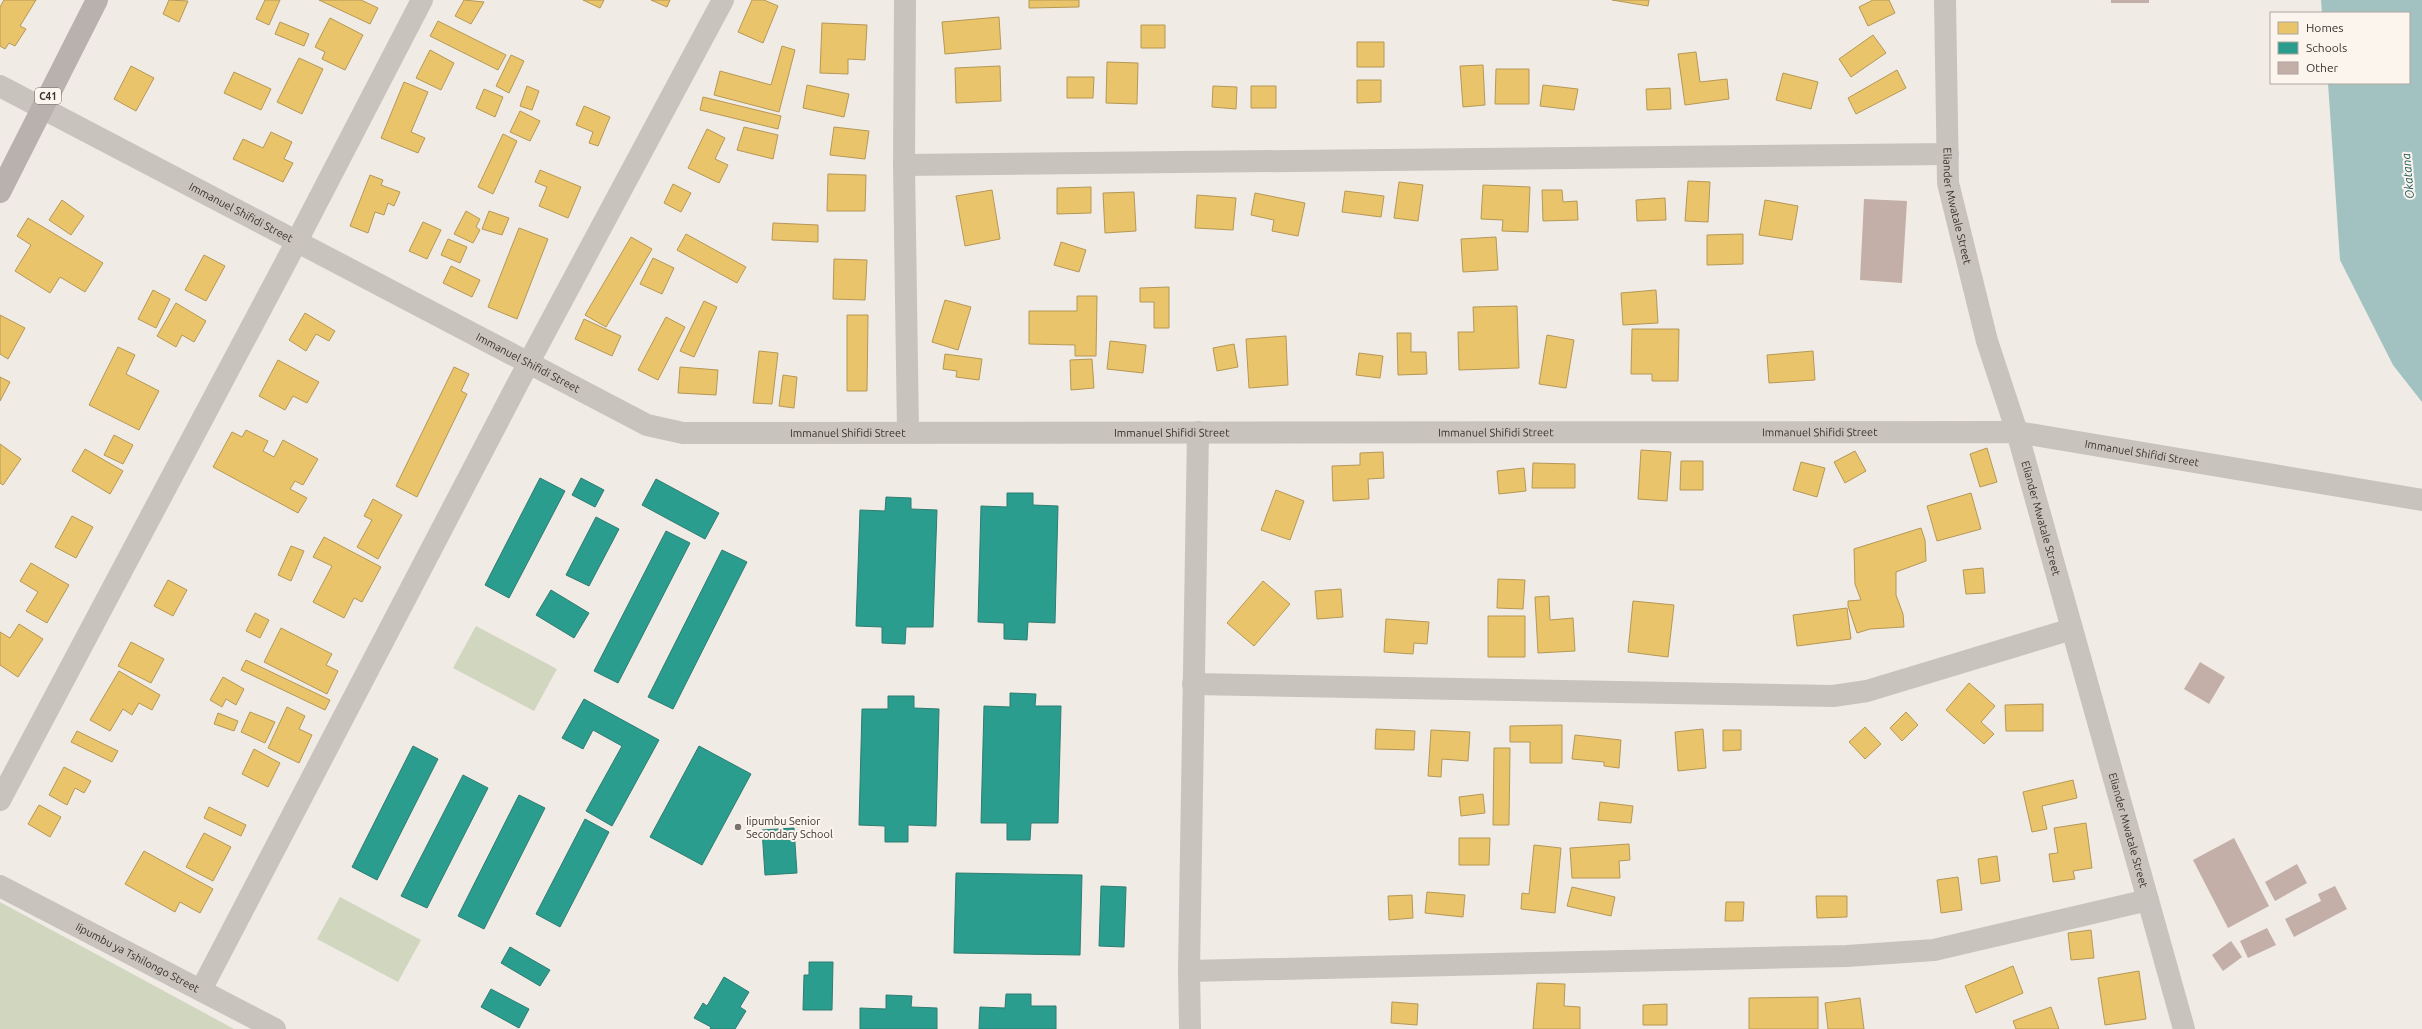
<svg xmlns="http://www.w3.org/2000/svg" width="2422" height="1029" viewBox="0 0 2422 1029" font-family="Ubuntu,sans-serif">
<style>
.green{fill:#d1d6bf}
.water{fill:#a1c2c1}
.homes{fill:#e9c46a;stroke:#b59857}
.schools{fill:#2a9d8f;stroke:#2f7c71}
.building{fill:#c3afa7}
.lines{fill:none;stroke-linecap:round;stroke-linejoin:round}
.minor{stroke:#c9c3be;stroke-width:22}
.primary{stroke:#b8b1ad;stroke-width:22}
.poi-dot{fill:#7a716c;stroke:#fbf5ee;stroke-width:1.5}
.labels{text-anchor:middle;stroke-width:4;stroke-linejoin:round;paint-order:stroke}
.shield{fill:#fbf5ee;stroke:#756b66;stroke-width:1}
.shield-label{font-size:10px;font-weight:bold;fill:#3b302b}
.street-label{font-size:11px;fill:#3b302b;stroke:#fbf5ee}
.poi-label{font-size:11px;fill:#3b302b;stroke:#fbf5ee;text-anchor:start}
.water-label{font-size:12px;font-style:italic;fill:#1f5a5e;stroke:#fbf5ee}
</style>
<rect width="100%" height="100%" fill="#f0ebe5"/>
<path class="green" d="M476,626L557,669L534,711L453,668Z
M340,897L421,940L398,982L317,939Z
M0,902L234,1029H0Z"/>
<path class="water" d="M2321,0H2422V402L2393,365L2340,260L2328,83H2409V13H2322Z"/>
<path class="homes" d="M4,0H36L20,26L26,29L15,46L9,43L5,49L0,46V7Z
M169,0L188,1L179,22L163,14Z
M265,0H280L269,25L256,19Z
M319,0H361L378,8L370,24Z
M464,0L484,2L471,24L455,16Z
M583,0H604L600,8Z
M651,0H670L667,7Z
M752,0H764L778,6L763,43L738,32Z
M1029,0H1079V7L1029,8Z
M1612,0H1649L1648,6Z
M1873,0H1889L1895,13L1868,26L1859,7Z
M999,17L1001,49L945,54L942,22Z
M330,18L363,35L345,70L322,59L325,52L315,47Z
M438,21L506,55L498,70L430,36Z
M280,22L309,34L304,46L275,34Z
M822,23L867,25L865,60L848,59V74L820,73Z
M1141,25H1165V48H1141Z
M1873,35L1886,53L1851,77L1839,59Z
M1357,42H1384V67H1357Z
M782,46L795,50L779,112L714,95L720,71L771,85Z
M430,50L454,63L441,90L416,78Z
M1696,52L1700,82L1727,79L1729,99L1685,105L1678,54Z
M511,55L524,61L509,93L496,86Z
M299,58L323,69L302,114L277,102Z
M1107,62L1138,63L1137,104L1106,103Z
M1483,65L1485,105L1463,107L1460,66Z
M131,66L154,78L136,111L114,99Z
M1000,66L1001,101L956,103L955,68Z
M1496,69H1529V104H1495Z
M1897,70L1906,88L1856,114L1848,98Z
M234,72L271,89L261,110L224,93Z
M1783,73L1818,82L1811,109L1776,100Z
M1067,77H1094L1093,98H1067Z
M1357,80H1381V102L1357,103Z
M404,82L428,92L411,132L425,138L418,153L381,138Z
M807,85L849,94L844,117L803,108Z
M1543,85L1578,89L1574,110L1540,106Z
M527,86L539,91L532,110L520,106Z
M1213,86L1237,87L1236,109L1212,107Z
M1251,86H1276V108H1251Z
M1670,88L1671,109L1647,110L1646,89Z
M484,89L503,97L495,117L476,108Z
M703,97L781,116L778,129L700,110Z
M584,106L610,117L598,146L589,143L593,132L576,125Z
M520,111L540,121L530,141L510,132Z
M744,127L778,135L773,159L737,150Z
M834,127L869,131L865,159L830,155Z
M707,129L725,138L715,159L728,165L719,183L688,168Z
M271,132L292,142L284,159L293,163L283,182L233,159L243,139L263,148Z
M503,134L517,141L493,194L478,187Z
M540,170L581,187L568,218L539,206L547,187L535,182Z
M828,174L866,175L865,211H827Z
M370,175L383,180L381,185L400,192L394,206L388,203L384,215L375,212L368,233L350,226Z
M1688,181L1710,182L1708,222L1685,221Z
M1399,182L1423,185L1418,221L1394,218Z
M673,184L691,193L681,212L664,203Z
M1483,185L1530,187L1528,232L1502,231L1503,220L1481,219Z
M1091,187V213L1057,214V188Z
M992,190L1000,239L965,246L956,196Z
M1542,190H1562L1563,202L1577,201L1578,220L1543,221Z
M1345,191L1384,196L1381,217L1342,212Z
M1134,192L1136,231L1105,233L1103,193Z
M1255,193L1305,203L1298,236L1272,231L1274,220L1251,215Z
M1197,195L1236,198L1233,230L1195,228Z
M1665,198L1666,220L1637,221L1636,200Z
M62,200L84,216L71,235L49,220Z
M1765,200L1798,206L1792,240L1759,235Z
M466,211L480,219L476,227L480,230L473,243L454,234Z
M489,211L509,218L502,235L482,229Z
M28,218L103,263L85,292L60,277L50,293L15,271L31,245L17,236Z
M423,222L441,230L427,259L409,251Z
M773,223L818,225V242L772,240Z
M519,228L548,239L517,319L488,307Z
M686,234L746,267L737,283L677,250Z
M1743,234V264L1707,265V235Z
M631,237L652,249L606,327L585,315Z
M1496,237L1498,270L1463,272L1461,239Z
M448,239L467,247L460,263L441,255Z
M1061,242L1086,250L1079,272L1054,265Z
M204,255L225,266L206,301L185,290Z
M653,258L674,268L662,294L640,284Z
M834,259L867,260L865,300L833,299Z
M451,266L480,280L472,297L443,283Z
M1169,287V328H1154V302H1140V288Z
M153,290L170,299L156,328L138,319Z
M1656,290L1658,323L1623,325L1621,293Z
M1077,296H1097L1096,356H1075V345L1029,344V311H1077Z
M945,300L971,307L958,350L932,342Z
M704,301L717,307L694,357L680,351Z
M176,303L206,321L194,342L182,335L176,347L157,336Z
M1517,306L1519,368L1459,370L1458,332H1474L1473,307Z
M305,313L335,331L329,341L316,334L306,351L289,340Z
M0,315L25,328L8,359L0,354Z
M847,315H868L867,391H847Z
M666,317L685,327L658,380L638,370Z
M584,319L621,336L612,356L575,339Z
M1632,329H1679L1678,381H1652V374H1631Z
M1397,333H1411V352H1426L1427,374L1398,375Z
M1547,335L1574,340L1566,388L1539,384Z
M1286,336L1288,385L1249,388L1246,339Z
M1110,341L1146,345L1143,373L1107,369Z
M1234,344L1238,367L1217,371L1213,348Z
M118,347L135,355L126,374L159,391L139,430L89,405Z
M759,351L778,353L772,404L753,403Z
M1813,351L1815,380L1769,383L1767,355Z
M1359,353L1383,356L1380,378L1356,375Z
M945,354L982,359L979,380L956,377L957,371L943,369Z
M1092,359L1094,388L1071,390L1070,360Z
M278,360L319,382L307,403L293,396L285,410L259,396Z
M454,367L469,374L461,391L467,394L417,497L396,486Z
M680,367L718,370L716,395L678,393Z
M783,375L797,377L794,408L779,406Z
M0,377L10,382L0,401Z
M246,430L268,441L263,451L274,457L283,440L318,459L303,485L295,481L290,489L307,498L298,513L213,467L232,432L242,437Z
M114,435L133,445L123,464L104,455Z
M0,444L21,459L3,485L0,483Z
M1987,448L1997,482L1980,487L1970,454Z
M85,449L123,471L110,494L72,471Z
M1641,450L1671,452L1667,501L1638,499Z
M1855,451L1866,471L1845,483L1834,462Z
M1383,452L1384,478L1368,479L1369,499L1333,501L1332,466L1360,465V453Z
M1681,461H1703V490H1680Z
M1801,462L1825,468L1817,497L1793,490Z
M1533,463L1575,464V488H1532Z
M1524,468L1526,491L1499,494L1497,471Z
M1276,490L1304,501L1290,540L1261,530Z
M1971,493L1981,529L1937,541L1927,506Z
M373,499L402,515L378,559L357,547L372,520L364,516Z
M72,516L93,527L76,558L55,547Z
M1921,528L1925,540L1926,561L1896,572V595L1903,614L1904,627L1870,629L1857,633L1848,606V601L1861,600L1855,584L1854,549Z
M324,537L381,567L362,602L354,598L344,618L313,602L332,566L313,557Z
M291,546L304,551L291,581L278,575Z
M31,563L69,585L47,623L26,611L38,592L20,581Z
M1983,568L1985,593L1966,594L1963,570Z
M1498,579L1525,580L1523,609L1497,608Z
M168,580L187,590L173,616L154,606Z
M1263,581L1290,604L1254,646L1227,623Z
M1341,589L1343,617L1317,619L1315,591Z
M1549,596L1550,620L1573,618L1575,651L1538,653L1535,597Z
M1633,601L1674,605L1668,657L1628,652Z
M1847,608L1851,639L1797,646L1793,615Z
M255,613L269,620L260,638L246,631Z
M1488,616H1525V657H1488Z
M1386,619L1429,622L1427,644L1414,643L1413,654L1384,652Z
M19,624L43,639L18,677L0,665V632L10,638Z
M281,628L332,654L326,665L338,671L327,694L264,662Z
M131,642L164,659L151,683L118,666Z
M246,660L330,700L325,710L241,670Z
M119,671L160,695L152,710L139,703L132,715L123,709L110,731L90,720Z
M223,677L244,689L236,705L226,699L222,707L210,700Z
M1969,683L1995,706L1981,722L1994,734L1984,744L1946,710Z
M2043,704V731H2006L2005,705Z
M287,707L305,716L299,729L312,735L299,763L268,748Z
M250,712L275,722L265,743L241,732Z
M1906,712L1918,725L1902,741L1890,728Z
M218,713L238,721L234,731L214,724Z
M1562,725V763H1530V742H1510V726Z
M1865,727L1881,744L1865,759L1849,742Z
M1376,729L1415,731L1414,750L1375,749Z
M1703,729L1706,768L1678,771L1675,732Z
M1431,730L1470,732L1468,761L1442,759L1441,777L1428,776Z
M1723,730H1741V750L1723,751Z
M77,731L118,751L112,762L71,742Z
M1575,735L1621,740L1619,768L1604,766V762L1572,759Z
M1494,748H1510L1509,825H1493Z
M254,749L280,763L268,787L242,774Z
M64,767L91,781L84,793L75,788L67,805L49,795Z
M2073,780L2077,798L2042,806L2047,829L2032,832L2023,792Z
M1483,794L1485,813L1461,816L1459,797Z
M1600,802L1633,806L1631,823L1598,820Z
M39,805L61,817L50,837L28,824Z
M209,807L246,825L241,836L204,818Z
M2086,823L2092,868L2073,871L2075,879L2053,882L2049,854L2058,853L2054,828Z
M204,833L231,847L213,881L186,867Z
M1459,838H1490L1489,865H1459Z
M1629,844L1630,860L1619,861L1620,878H1572L1570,848Z
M1534,845L1561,848L1555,913L1521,909L1522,893L1529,894Z
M144,851L213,889L200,913L180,902L175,912L125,884Z
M1997,856L2000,881L1981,884L1978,859Z
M1958,877L1962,910L1941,913L1937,880Z
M1572,887L1615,897L1611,916L1567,906Z
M1427,892L1465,895L1463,917L1425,913Z
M1412,895L1413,918L1389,920L1388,896Z
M1816,896H1847V917L1817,918Z
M1726,902H1744L1743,921H1725Z
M2091,930L2094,958L2071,960L2068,933Z
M2013,966L2023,993L1976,1013L1965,986Z
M2139,971L2146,1019L2105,1025L2098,978Z
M1537,983L1565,984L1564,1006L1580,1007V1029H1533Z
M1818,997V1029H1749V998Z
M1860,998L1864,1029H1828L1825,1003Z
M1392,1002L1418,1004L1417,1025L1391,1023Z
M1667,1004V1025H1643V1005Z
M2051,1007L2059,1029H2016L2013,1021Z"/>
<path class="schools" d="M540,478L565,491L509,598L485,585Z
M581,478L604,490L595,507L572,495Z
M656,479L719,513L705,539L642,505Z
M1007,493H1033V505L1058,506L1055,623L1028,622L1027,640L1004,639V623L978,622L981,506L1007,507Z
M886,497L911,498V509L937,510L933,627H906L905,644L882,643V627L856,626L860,510L885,511Z
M596,517L619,529L589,586L566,575Z
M666,531L690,543L618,683L594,671Z
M722,550L747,562L673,709L648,697Z
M551,590L589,613L574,638L536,615Z
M1010,693L1036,694L1035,706H1061L1058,823H1031L1030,840H1007V823H981L984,706L1010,707Z
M888,696H914V708L939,709L936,826L908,825V842H885V826L859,825L862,709H888Z
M584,699L659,740L612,826L586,811L622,746L593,730L583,749L562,738Z
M413,746L438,759L377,880L352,867Z
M699,746L751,774L702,865L650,837Z
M463,775L488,788L427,908L401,896Z
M519,795L545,808L484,929L458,916Z
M585,819L609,832L560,927L536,914Z
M794,828L797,873L765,875L762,830Z
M956,873L1082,875L1080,955L954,953Z
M1101,886L1126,887L1124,947L1099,946Z
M510,947L550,970L540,986L501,963Z
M809,962H833L832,1010H803L804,975H809Z
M724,977L749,992L740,1007L746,1011L735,1029H710L711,1027L694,1018L703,1003L707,1006Z
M491,989L529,1009L519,1028L481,1007Z
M1006,994H1031V1006H1056V1029H979L980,1007L1005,1008Z
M886,995L912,996L911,1007L937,1008V1029H860V1008L886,1009Z"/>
<path class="building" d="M2111,0H2149V3H2111Z
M1864,199L1907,201L1902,283L1860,280Z
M2200,662L2225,677L2209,704L2184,689Z
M2234,838L2269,906L2228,928L2193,860Z
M2297,864L2307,883L2275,901L2265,882Z
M2335,886L2347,909L2294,937L2285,919L2321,901L2318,894Z
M2267,928L2276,945L2248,958L2240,941Z
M2231,941L2242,957L2223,971L2212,955Z"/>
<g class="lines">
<g class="minor">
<path d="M905,0L904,165L908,431"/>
<path id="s1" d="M1945,0L1948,183L1987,341L2017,432L2184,1029"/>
<path id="s2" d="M0,86L647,425L683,433L2017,432L2422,500"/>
<path d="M904,165L1948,154"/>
<path d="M1193,684L1833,696L1867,691L2072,629"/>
<path d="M0,800L297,241L422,0"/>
<path id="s3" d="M0,886L275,1029"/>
<path d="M1189,971L1847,956L1934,950L2148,900"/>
<path d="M201,990L529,362L723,0"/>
<path d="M1190,1029L1189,971L1198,432"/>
</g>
<path class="primary" d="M0,192L97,0"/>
</g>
<circle class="poi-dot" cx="738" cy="827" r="4"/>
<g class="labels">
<rect class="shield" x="35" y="88" width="26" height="16" rx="3"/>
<g class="shield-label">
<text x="48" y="100">C41</text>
</g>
<g class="street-label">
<text dy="4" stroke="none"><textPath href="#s1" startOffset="207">Eliander Mwatale Street</textPath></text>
<text dy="4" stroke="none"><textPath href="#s2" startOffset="272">Immanuel Shifidi Street</textPath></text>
<text dy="4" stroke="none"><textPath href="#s2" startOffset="596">Immanuel Shifidi Street</textPath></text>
<text dy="4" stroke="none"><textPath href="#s2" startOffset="1580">Immanuel Shifidi Street</textPath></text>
<text dy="4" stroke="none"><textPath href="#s2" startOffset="932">Immanuel Shifidi Street</textPath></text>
<text dy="4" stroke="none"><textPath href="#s2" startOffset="1256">Immanuel Shifidi Street</textPath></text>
<text dy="4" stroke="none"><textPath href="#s2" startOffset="1904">Immanuel Shifidi Street</textPath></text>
<text dy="4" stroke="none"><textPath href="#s2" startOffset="2228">Immanuel Shifidi Street</textPath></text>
<text dy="4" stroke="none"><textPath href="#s1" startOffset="531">Eliander Mwatale Street</textPath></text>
<text dy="4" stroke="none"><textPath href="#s1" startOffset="855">Eliander Mwatale Street</textPath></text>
<text dy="4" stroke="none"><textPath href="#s3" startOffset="155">Iipumbu ya Tshilongo Street</textPath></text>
</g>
<g class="poi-label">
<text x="746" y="825">Iipumbu Senior<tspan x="746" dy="13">Secondary School</tspan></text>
</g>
<g class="water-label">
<text transform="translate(2408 176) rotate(-95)" y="4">Okatana</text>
</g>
</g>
<rect x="2270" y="12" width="140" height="72" fill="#fbf5ee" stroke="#aea6a0"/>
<rect x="2278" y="22" width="20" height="12" fill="#e9c46a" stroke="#aea6a0"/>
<text x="2306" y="32" font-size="12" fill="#3b302b">Homes</text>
<rect x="2278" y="42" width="20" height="12" fill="#2a9d8f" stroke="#aea6a0"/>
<text x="2306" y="52" font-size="12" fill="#3b302b">Schools</text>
<rect x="2278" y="62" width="20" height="12" fill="#c3afa7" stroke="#aea6a0"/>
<text x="2306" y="72" font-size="12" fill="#3b302b">Other</text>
</svg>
